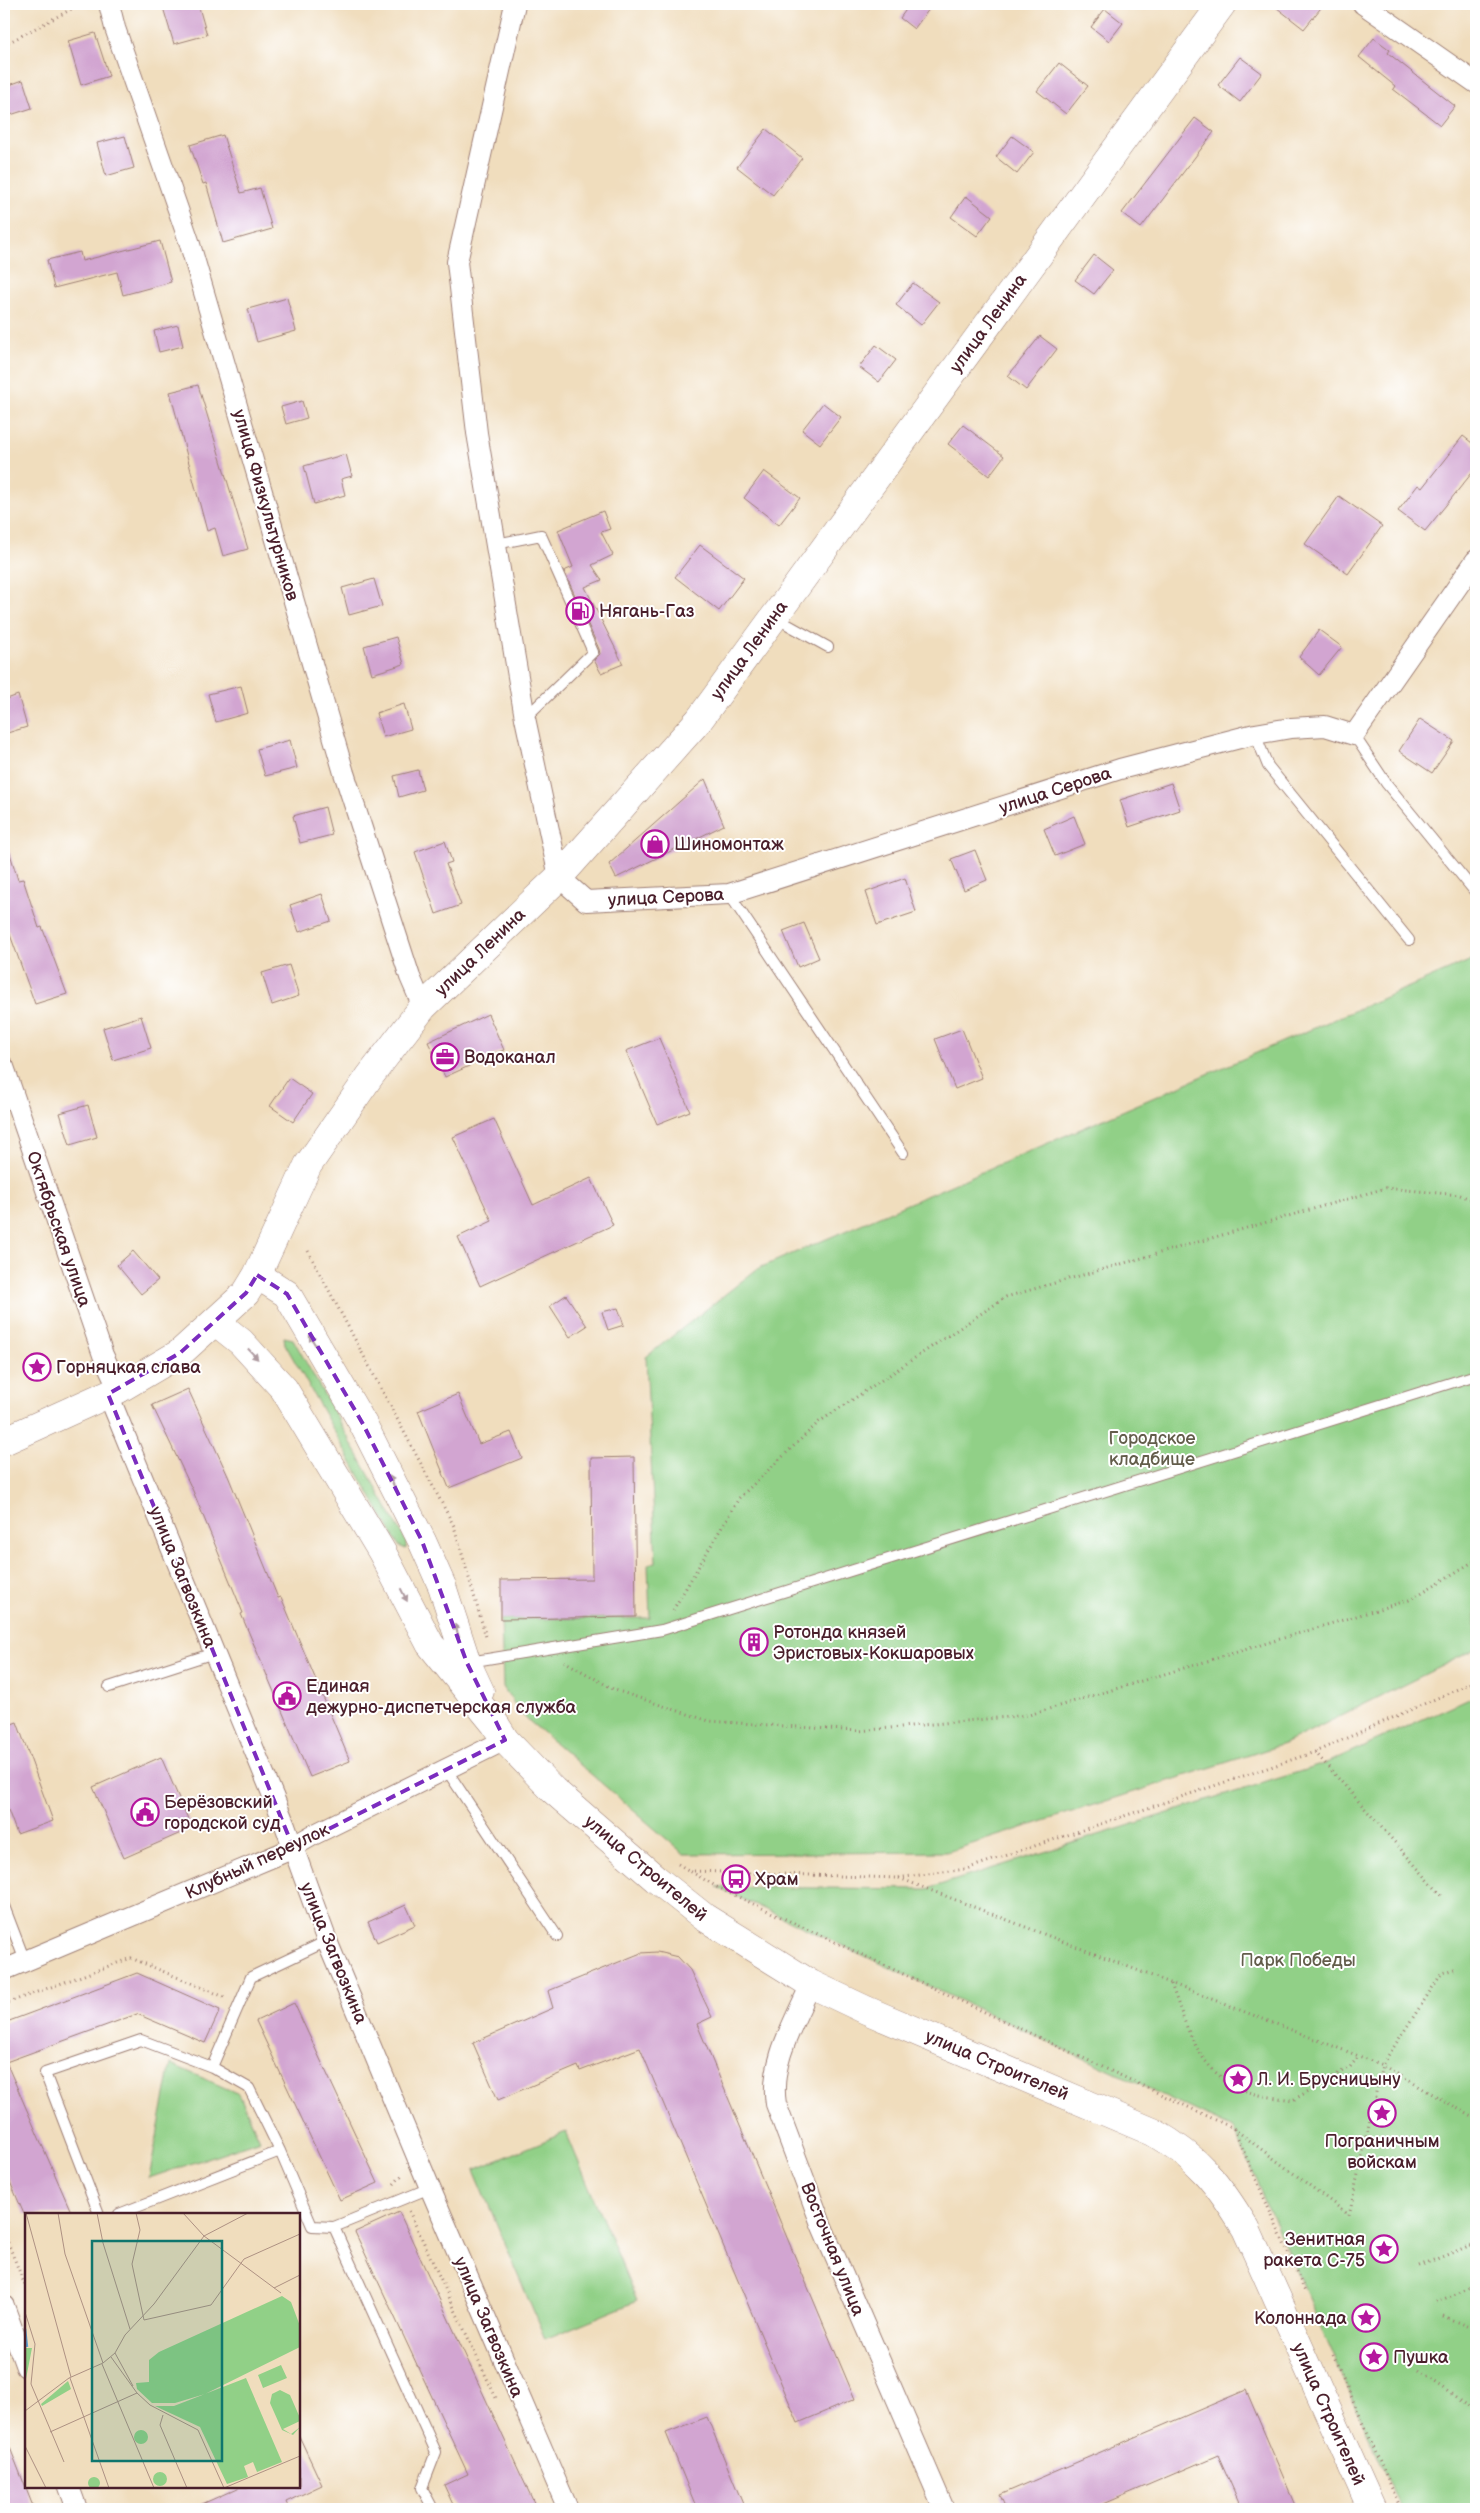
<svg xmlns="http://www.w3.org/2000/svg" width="1480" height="2513" viewBox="0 0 1480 2513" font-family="'Balsamiq Sans',sans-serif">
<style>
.green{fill:#91d087;stroke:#6e7859}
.building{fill:#d2a5d1}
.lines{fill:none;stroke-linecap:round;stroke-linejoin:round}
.lane-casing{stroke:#9d7e74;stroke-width:12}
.street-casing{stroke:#9d7e74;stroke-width:22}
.secondary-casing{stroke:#9d7e74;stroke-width:29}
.path{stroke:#9d7e74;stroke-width:3;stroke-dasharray:1 4;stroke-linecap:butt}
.lane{stroke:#fff;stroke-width:10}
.street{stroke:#fff;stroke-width:20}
.secondary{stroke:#fff;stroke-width:28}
.oneway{fill:#ae9aa0}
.marked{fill:none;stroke:#7b2cbf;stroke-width:4;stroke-dasharray:10 6;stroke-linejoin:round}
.labels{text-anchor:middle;stroke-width:4;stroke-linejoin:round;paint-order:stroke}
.street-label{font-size:18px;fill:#4a1f2b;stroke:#fff}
.poi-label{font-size:18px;fill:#4a1f2b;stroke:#fff;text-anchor:start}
.park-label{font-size:18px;fill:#635d4b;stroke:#fff}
.inset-river{fill:none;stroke:#5ea2d3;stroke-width:2.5}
.inset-road{fill:none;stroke:#ae9183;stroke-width:1}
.view{fill:#0f766e;fill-opacity:0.15;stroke:#0f766e;stroke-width:2.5}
.inset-edge{fill:none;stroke:#4a1f2b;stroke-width:2.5}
</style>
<rect width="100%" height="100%" fill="#fff"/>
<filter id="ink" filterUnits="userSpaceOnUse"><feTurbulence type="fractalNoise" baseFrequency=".02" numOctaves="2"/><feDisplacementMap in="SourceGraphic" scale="10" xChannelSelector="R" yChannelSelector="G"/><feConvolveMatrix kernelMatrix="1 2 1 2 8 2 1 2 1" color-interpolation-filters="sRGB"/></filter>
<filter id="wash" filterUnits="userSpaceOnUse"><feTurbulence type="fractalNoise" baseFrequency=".0096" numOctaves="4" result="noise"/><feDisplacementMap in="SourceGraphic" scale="20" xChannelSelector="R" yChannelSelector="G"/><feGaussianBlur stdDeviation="1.12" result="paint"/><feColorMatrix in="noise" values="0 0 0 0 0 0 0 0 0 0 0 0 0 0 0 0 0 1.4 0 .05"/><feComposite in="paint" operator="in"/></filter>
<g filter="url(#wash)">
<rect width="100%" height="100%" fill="#f0ddbd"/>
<path class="green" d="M1476,958V1649L1284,1744L947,1852L684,1854L521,1714L503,1687L501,1619L650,1618L648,1564L656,1562L646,1357L757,1269Z
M284,1337L293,1339L406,1541V1549L399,1546L285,1344Z
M1476,1695V2509H1401L1233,2128L717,1887L927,1889L1324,1764Z
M171,2064L239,2094L260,2140L149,2178Z
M566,2132L637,2301L545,2339L474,2170Z"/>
<g id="blocks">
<path class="building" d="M162,4H198L207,35L174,44Z
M910,4H933L914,29L900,18Z
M1272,4H1324L1304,29Z
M1105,9L1123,23L1109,41L1091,27Z
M95,33L109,76L81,85L68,41Z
M1374,38L1390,50L1388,53L1455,106L1440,125L1393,89L1395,86L1359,57Z
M1240,57L1262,73L1240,102L1218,85Z
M1059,63L1088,86L1066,114L1037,91Z
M23,80L32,108L4,117V87Z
M1195,118L1214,132L1141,228L1122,213Z
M766,129L802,158L773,195L737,167Z
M223,135L241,193L260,188L272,229L223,243L206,183L203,184L190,145Z
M125,136L134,168L106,176L97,143Z
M1012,136L1034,152L1017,174L996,157Z
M966,196L992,216L977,236L951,217Z
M160,241L171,282L123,295L117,272L54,288L47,260L80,252L82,261Z
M1094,255L1113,270L1094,294L1075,280Z
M913,283L939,302L921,325L896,305Z
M287,298L296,331L257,342L248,309Z
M178,325L183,346L159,352L154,331Z
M1040,336L1057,349L1026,390L1008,376Z
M876,345L896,360L879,382L859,367Z
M198,385L248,549L223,556L215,528L207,531L170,392Z
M302,401L307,418L286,424L281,407Z
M823,403L841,417L820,444L802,430Z
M963,425L1004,456L989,476L948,444Z
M1463,436L1476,446V468L1425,531L1398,511L1418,485L1422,488Z
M346,454L352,476L341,479L345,495L314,504L304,466Z
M764,471L800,498L779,525L744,498Z
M1339,496L1382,526L1348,574L1305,544Z
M603,511L610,529L601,532L613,555L592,565L602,580L585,587L623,664L601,673L594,660L600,654L599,649L564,571L573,567L558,530Z
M700,545L744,578L719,611L675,577Z
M374,579L382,606L349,615L342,588Z
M1319,630L1342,647L1319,675L1299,657Z
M396,637L404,664L372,674L364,646Z
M241,686L248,713L216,722L208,694Z
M18,695L27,727L4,734V700Z
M404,704L411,729L383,737L376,713Z
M1420,719L1454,741L1432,773L1399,751Z
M290,740L297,768L265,776L257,749Z
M418,770L423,790L399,797L394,776Z
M705,779L724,825L616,878L609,864Z
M1171,783L1180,810L1129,827L1120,800Z
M325,807L332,835L300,843L293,816Z
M1074,816L1085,844L1055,856L1044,829Z
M445,841L452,862L446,864L461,905L436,914L415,852Z
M8,847L18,880L23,879L39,928L42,927L67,994L35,1004L4,918V848Z
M975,850L987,880L964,890L951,859Z
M905,878L916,912L877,925L866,892Z
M322,894L331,921L299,932L290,905Z
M804,923L819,958L798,967L783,931Z
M289,965L299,996L272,1005L262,973Z
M488,1014L504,1050L445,1077L428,1042Z
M141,1016L151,1048L113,1060L103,1028Z
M962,1029L982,1078L955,1089L935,1039Z
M659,1038L690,1111L657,1124L626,1051Z
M289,1078L312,1094L293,1122L270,1106Z
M88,1105L97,1137L70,1145L60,1113Z
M494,1119L533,1205L591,1178L613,1225L480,1286L458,1237L492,1221L453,1137Z
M133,1251L158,1280L141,1294L117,1265Z
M566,1295L587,1326L570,1337L550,1306Z
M618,1308L624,1325L608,1330L602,1312Z
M188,1389L228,1476L278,1598L281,1597L350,1761L310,1777L241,1614L243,1613L193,1491L152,1405Z
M458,1394L479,1444L511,1432L522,1458L449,1488L418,1411Z
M634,1457L636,1617L501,1619V1580L592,1579L591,1458Z
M743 1642a11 11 0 1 1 22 0a11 11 0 1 1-22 0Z
M17,1722L53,1821L17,1834L4,1799V1727Z
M161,1757L192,1828L124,1858L93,1787Z
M406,1905L415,1925L377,1942L368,1922Z
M657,1952L678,1957L690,1970L712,2017L697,2024L855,2399L798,2423L640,2048L580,2071L578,2066L498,2100L473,2043L553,2008L548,1991L641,1953Z
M137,1973L220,2010L205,2043L137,2014L6,2062L72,2214H24L4,2168V2023Z
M294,2003L378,2183L340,2200L256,2021Z
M399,2212L519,2471L537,2509H455L444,2485L468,2474L355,2232Z
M1246,2390L1297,2509H1242L1218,2455L1092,2509H1006L1000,2495Z
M707,2417L745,2509H697L666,2433Z
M4,2435H5L34,2509H4Z
M299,2436L322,2485L286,2502L289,2509H191L240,2487H299Z"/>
</g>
</g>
<g filter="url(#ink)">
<use href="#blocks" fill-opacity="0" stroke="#9d7e74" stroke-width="1"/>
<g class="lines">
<g class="lane-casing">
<path id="lane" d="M496,544L541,535L593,652L525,718
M774,617L828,647
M1255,734L1268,766L1409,940
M1354,735L1386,783L1476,893
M729,894L903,1153
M469,1662L662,1630L1476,1375
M109,1687L214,1653
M446,1769L557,1936
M4,1906L25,1961
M212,2067L251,1977L327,1941
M280,2151L312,2226L334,2227L430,2188
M99,2214L45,2073L141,2040L212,2067L249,2088L280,2151L119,2214
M334,2227L436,2452L422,2488L433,2509"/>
</g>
<g class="street-casing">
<path id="street" d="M109,4L115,28L189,241L344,773L410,977L423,1007
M515,4L457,262L477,433L525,718L559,877L586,901L729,894L1120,769L1255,734L1291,728L1325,726L1354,735L1476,560
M1363,4L1476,83
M4,1067L103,1355L119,1389
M108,1394L285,1825L327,1941L430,2188L568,2509
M4,1970L282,1853L313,1835L505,1740
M811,1984C795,2021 769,2063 776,2104L821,2224L944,2509
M4,2306L26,2367
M69,2487L77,2509"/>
</g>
<g class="secondary-casing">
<path id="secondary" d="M257,1275L287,1294L363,1424L422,1541L442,1586L467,1663L480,1691
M216,1322L241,1342L284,1389L382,1552L430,1644L495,1724L505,1740L553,1790L656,1879L704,1917L811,1984L866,2010L1153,2132C1200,2159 1218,2183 1246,2229L1372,2509
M4,1441L119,1389L180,1353L246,1293L257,1275L308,1165L370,1076L423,1007L559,877L699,720L1222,4"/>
</g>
<path class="path" d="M4,45L81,4
M308,1251L454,1526L486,1637
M673,1610L739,1498L819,1422L1006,1297L1386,1188L1460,1195L1476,1201
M564,1661L615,1690L709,1721L858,1731L1029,1715L1409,1600L1476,1560
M1315,1752L1444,1898
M678,1864L717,1887L1233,2128L1349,2215L1382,2065L1442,1973L1454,1969
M694,1871L897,1878L966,1869L1315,1752L1476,1681
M899,1878L1382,2065L1476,2119
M1171,1984C1188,2030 1199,2077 1252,2093C1265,2097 1280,2098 1293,2100L1350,2067L1359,2056
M4,2004L131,1958L227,1998
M1234,2129L1306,2294
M394,2184L403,2174
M409,2211L497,2400
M4,2233L26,2288
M1419,2266L1476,2243
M1436,2302L1476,2286
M1443,2316L1476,2330
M1333,2355L1401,2509
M1418,2371L1476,2411"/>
<use href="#lane" class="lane"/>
<use href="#street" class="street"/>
<use href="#secondary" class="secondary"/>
</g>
<defs><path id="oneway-solid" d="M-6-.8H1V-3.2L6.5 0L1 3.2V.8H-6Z" transform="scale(1.25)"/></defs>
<g class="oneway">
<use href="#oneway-solid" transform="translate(313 1341) rotate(-121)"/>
<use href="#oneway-solid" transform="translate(253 1354) rotate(47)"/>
<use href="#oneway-solid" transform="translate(392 1482) rotate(-117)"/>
<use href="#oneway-solid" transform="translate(404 1595) rotate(63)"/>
<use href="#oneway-solid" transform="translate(457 1631) rotate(-109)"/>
</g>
</g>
<path class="marked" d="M257,1275L287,1294L363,1424L422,1541L467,1663L505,1740L293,1847L108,1394L180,1353L246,1293Z"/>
<defs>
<g id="fuel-ring" transform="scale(1.4375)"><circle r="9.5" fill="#fff" stroke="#b5179e" stroke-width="1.5"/><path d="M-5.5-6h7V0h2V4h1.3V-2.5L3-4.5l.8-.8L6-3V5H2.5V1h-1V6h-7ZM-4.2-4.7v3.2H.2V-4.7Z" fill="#b5179e"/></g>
<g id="shop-ring" transform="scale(1.4375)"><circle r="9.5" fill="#fff" stroke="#b5179e" stroke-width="1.5"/><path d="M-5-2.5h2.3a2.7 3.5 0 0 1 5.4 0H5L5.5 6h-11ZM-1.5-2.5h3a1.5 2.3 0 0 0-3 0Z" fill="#b5179e"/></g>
<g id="office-ring" transform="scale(1.4375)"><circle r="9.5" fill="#fff" stroke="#b5179e" stroke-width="1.5"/><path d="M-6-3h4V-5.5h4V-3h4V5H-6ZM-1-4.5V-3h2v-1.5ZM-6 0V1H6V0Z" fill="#b5179e"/></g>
<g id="sight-ring" transform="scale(1.4375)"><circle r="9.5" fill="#fff" stroke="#b5179e" stroke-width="1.5"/><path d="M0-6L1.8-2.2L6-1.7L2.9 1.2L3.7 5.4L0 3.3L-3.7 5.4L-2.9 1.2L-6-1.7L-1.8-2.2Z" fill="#b5179e"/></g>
<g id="building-ring" transform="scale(1.4375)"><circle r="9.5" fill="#fff" stroke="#b5179e" stroke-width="1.5"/><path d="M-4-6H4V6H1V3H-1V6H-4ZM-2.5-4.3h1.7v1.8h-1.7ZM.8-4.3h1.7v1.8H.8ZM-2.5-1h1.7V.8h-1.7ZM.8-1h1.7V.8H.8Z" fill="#b5179e"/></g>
<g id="civic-ring" transform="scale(1.4375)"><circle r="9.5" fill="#fff" stroke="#b5179e" stroke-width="1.5"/><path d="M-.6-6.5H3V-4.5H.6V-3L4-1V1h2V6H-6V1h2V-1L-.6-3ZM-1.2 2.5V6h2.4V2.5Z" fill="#b5179e"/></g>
<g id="bus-ring" transform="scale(1.4375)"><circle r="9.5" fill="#fff" stroke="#b5179e" stroke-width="1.5"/><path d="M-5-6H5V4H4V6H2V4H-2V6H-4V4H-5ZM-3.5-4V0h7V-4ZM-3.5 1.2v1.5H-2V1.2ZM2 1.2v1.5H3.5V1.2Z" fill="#b5179e"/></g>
</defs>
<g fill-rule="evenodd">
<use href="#fuel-ring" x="580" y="611"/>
<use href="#shop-ring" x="655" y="844"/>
<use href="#office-ring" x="445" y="1057"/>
<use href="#sight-ring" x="37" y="1367"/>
<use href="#building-ring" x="754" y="1642"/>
<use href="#civic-ring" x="287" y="1696"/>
<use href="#civic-ring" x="145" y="1812"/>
<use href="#bus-ring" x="736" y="1879"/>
<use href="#sight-ring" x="1238" y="2079"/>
<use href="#sight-ring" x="1382" y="2113"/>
<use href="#sight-ring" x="1384" y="2249"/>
<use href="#sight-ring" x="1366" y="2318"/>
<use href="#sight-ring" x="1374" y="2357"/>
</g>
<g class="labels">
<g class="street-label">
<text transform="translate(988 323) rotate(-54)" y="6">улица Ленина</text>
<text transform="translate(266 505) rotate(74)" y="6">улица Физкультурников</text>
<text transform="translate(749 650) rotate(-54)" y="6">улица Ленина</text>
<text transform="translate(1055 790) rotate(-18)" y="6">улица Серова</text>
<text transform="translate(666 897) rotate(-3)" y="6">улица Серова</text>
<text transform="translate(480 952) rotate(-44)" y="6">улица Ленина</text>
<text transform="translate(59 1229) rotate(71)" y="6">Октябрьская улица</text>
<text transform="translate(183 1577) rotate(68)" y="6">улица Загвозкина</text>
<text transform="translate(257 1861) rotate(-25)" y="6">Клубный переулок</text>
<text transform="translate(646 1868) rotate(40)" y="6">улица Строителей</text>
<text transform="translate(334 1953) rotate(68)" y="6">улица Загвозкина</text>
<text transform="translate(997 2065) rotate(23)" y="6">улица Строителей</text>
<text transform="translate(833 2249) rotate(68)" y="6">Восточная улица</text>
<text transform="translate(489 2327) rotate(67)" y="6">улица Загвозкина</text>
<text transform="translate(1329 2414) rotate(66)" y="6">улица Строителей</text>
</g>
<g class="poi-label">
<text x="599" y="617">Нягань-Газ</text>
<text x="674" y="850">Шиномонтаж</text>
<text x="464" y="1063">Водоканал</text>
<text x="56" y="1373">Горняцкая слава</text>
<text x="773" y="1638">Ротонда князей<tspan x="773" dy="21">Эристовых-Кокшаровых</tspan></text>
<text x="306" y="1692">Единая<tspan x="306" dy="21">дежурно-диспетчерская служба</tspan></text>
<text x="164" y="1808">Берёзовский<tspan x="164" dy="21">городской суд</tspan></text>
<text x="755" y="1885">Храм</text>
<text x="1257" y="2085">Л. И. Брусницыну</text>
<text x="1382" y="2147" text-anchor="middle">Пограничным<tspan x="1382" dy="21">войскам</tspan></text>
<text x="1365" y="2245" text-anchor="end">Зенитная<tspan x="1365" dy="21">ракета С-75</tspan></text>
<text x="1347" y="2324" text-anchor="end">Колоннада</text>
<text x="1393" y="2363">Пушка</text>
</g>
<g class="park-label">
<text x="1152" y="1444">Городское<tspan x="1152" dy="21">кладбище</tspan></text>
<text x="1298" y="1966">Парк Победы</text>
</g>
</g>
<g transform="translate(25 2213)">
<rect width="275" height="275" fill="#f0ddbd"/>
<path d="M257,83L266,89L275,113V134L180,181L150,190H127L112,176L111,170L124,169V147L134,139ZM0,135H7L0,171ZM256,152L262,165L238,175L233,162ZM221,165L257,249L232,259L228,249L219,253L223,264L202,271L175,214L130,193H149ZM43,168L46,176L17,193L16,191ZM255,177L265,182L275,205V208L258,216L266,221L275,214L268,222L257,217L245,190L247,181ZM109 224a7 7 0 1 1 14 0a7 7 0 1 1-14 0ZM128 266a7 7 0 1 1 14 0a7 7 0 1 1-14 0ZM63 270a6 6 0 1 1 12 0a6 6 0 1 1-12 0Z" fill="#91d087"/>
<path class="inset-river" d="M0,116L2,134"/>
<path class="inset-road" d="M1,0L46,164M33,0L40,41L78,150M72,0L78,30L105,116M111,0L115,17L107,51L119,107L186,92L219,46L275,21M158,0L179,23L256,80M249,75L275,62M0,99L10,131L6,171L39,249M90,140L100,122L129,91L179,23L223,0M86,144L112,180L125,192L173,217L199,275M77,151L129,275M45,165L84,275M0,198L44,165L78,150L90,140L108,173M138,202L135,212L162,275M25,219L112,180M0,233L21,275M199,275L275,243"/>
<path class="view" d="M67,28H197V248H67Z"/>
<rect width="275" height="275" class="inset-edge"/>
</g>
<rect width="1480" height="2513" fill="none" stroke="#fff" stroke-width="20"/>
</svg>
